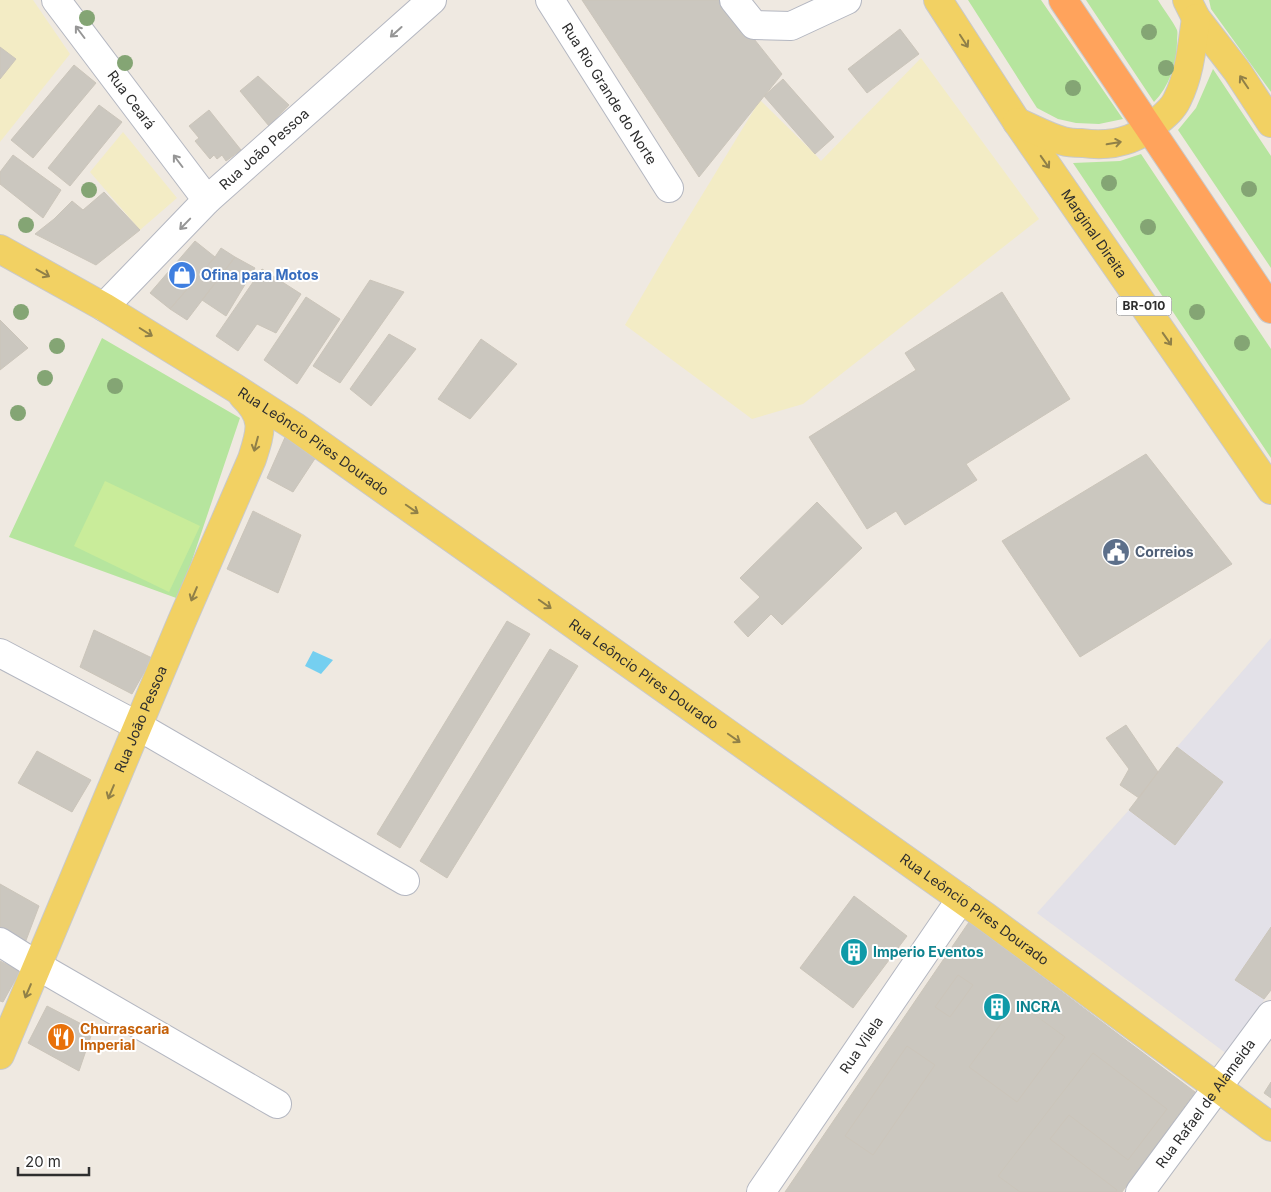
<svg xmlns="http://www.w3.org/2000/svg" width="1271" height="1192" viewBox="0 0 1271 1192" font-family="Inter,sans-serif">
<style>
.industrial{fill:#e3e1e8}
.green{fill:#b6e59e}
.sand{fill:#f3ecc5}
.pitch{fill:#c9ec9a}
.water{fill:#75cff0}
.building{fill:#cbc7bf;stroke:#cbc5ba}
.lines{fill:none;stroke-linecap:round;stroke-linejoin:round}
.minor-casing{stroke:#b4b7c1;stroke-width:30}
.major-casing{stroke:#c9c9c9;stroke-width:30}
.highway-casing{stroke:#c9c9c9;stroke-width:30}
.minor{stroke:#fff;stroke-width:28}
.major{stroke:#f2d163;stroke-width:28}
.highway{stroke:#ffa35c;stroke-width:28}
.tree{fill:#84a574}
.oneway{stroke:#969696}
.oneway2{stroke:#908048}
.labels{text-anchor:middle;stroke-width:4;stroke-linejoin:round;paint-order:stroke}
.shield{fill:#fff;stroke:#6d6d6d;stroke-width:1}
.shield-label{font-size:12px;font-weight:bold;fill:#2e2e2e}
.street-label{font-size:14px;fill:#2e2e2e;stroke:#fff}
.shop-label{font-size:14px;font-weight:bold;fill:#366cbe;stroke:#fff;text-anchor:start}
.service-label{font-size:14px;font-weight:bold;fill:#4e5e75;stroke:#fff;text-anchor:start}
.culture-label{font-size:14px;font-weight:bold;fill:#0d838f;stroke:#fff;text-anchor:start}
.food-label{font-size:14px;font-weight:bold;fill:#c56008;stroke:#fff;text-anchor:start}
</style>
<rect width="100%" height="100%" fill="#efe9e1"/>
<path class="industrial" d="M1271,638V990L1227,1054L1037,913L1129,810L1177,747Z"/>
<path class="green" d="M968,0H1041L1123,119L1099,124L1076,123L1058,119L1037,108Z
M1086,0H1158C1162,7 1174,23 1177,30C1178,33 1177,38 1177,42C1177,63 1169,87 1154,102Z
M1209,0H1271V92L1211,9Z
M1213,69L1271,156V268L1178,130L1196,108Z
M1141,154L1271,349V458L1073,163L1120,161Z
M102,338L240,418L179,599L9,537Z"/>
<path class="sand" d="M0,0H33L70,54L0,142Z
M921,58L1039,219L803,404L752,419L625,325L674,241L760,100L815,154L821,161Z
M123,132L177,198L140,230L90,172Z"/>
<path class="pitch" d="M105,481L200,526L169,592L74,546Z"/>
<path class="water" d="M313,651L333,660L321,674L305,666Z"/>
<path class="building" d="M582,0H723L782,74L699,177Z
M900,29L919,54L867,93L848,69Z
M0,47L16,59L0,79Z
M74,65L96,83L33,158L11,140Z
M258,76L289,105L269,126L240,91Z
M783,79L834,137L815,154L764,96Z
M99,105L122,122L70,186L48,168Z
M209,110L241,150L226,161L222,155L217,159L214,155L210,159L195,141L199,138L189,126Z
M13,155L61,190L43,218L0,184V172Z
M104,192L140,230L96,265L35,234L54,219L72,201L83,210Z
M195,241L215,257L170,309L150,293Z
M221,248L235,257L187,320L170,309L215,257Z
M235,257L255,268L226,316L202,300Z
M262,269L301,294L276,333L257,324L238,351L216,336Z
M370,280L404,292L340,383L313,366Z
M1002,292L1070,399L966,464L977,480L905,525L896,511L867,529L809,437L916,370L905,353Z
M306,297L340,319L297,384L264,360Z
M0,320L28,348L0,370Z
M389,334L416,349L371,406L350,389Z
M481,339L517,364L470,419L438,399Z
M286,435L316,457L293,492L267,478Z
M1146,454L1232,564L1080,657L1002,541Z
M817,502L862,548L782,625L771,614L748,637L734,622L760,597L740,578Z
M253,511L301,535L278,593L227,569Z
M507,621L530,634L400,848L377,834Z
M94,630L152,658L132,694L80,667Z
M550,649L578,666L447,878L420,861Z
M1126,725L1158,772L1139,798L1120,785L1129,769L1106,738Z
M1177,747L1223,782L1175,845L1129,810Z
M37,751L91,780L72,812L18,783Z
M0,884L39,906L25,943L0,929Z
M854,896L907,936L853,1008L800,968Z
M969,922L1195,1092L1122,1192H785Z
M1271,927V990L1264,999L1235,980Z
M0,961L20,971L3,1002L0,1001Z
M958,975L973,985L950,1017L935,1007Z
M1017,1002L1065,1037L1017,1102L969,1067Z
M47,1006L93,1030L79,1071L28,1043Z
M907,1046L935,1065L873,1155L845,1136Z
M1093,1053L1167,1109L1128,1160L1069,1115L1050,1139L1117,1190L1116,1192H1020L998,1176Z
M1271,1082V1098L1264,1093Z"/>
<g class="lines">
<g class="minor-casing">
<g id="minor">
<path id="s1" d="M56,0L207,200"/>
<path id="s2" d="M550,0L669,188"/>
<path d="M734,0L754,25L791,26L847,0"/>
<path id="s3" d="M104,307L207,200L432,0"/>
<path d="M0,653L138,726L405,881"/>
<path d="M0,942L38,966L277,1104"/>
<path id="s4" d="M761,1192L961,899"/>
<path id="s5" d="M1140,1192L1271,1015"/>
</g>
</g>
<g class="major-casing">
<g id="major">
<path id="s6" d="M938,0L1017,122L1271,490"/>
<path d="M1187,0L1196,18L1237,71L1271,123"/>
<path d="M1017,122C1032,128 1047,137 1063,141C1069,143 1076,143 1082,143C1110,147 1135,142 1157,122C1164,116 1173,109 1177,100C1190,74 1192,46 1196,18"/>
<path id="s7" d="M0,249L104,307L235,388L294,426L985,916L1271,1127"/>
<path id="s8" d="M0,1055L181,623L252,459C261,431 266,418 243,396"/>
</g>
</g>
<g class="highway-casing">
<path id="highway" d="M1063,0L1271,309"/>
</g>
<use href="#minor" class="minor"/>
<use href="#major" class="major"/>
<use href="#highway" class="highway"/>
</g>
<g class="tree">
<circle cx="87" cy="18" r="8"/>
<circle cx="1149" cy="32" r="8"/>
<circle cx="125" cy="63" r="8"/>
<circle cx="1166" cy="68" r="8"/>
<circle cx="1073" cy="88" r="8"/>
<circle cx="1109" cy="183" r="8"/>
<circle cx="1249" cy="189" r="8"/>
<circle cx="89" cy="190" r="8"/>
<circle cx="26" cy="225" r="8"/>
<circle cx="1148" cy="227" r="8"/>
<circle cx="21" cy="312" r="8"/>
<circle cx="1197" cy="312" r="8"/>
<circle cx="1242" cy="343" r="8"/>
<circle cx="57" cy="346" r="8"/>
<circle cx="45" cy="378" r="8"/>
<circle cx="115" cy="386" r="8"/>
<circle cx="18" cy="413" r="8"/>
</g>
<defs><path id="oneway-shaft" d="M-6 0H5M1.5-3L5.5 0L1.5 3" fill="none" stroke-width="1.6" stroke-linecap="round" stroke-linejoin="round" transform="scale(1.25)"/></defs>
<g class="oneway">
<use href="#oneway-shaft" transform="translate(80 32) rotate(-127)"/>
<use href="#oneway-shaft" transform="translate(396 32) rotate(138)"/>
<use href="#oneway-shaft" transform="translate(178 161) rotate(-127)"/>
<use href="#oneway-shaft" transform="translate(185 224) rotate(134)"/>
</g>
<g class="oneway2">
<use href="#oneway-shaft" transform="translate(964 41) rotate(57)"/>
<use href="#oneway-shaft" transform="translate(1244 82) rotate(-124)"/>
<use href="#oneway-shaft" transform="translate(1114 143) rotate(-10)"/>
<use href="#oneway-shaft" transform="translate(1045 162) rotate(55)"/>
<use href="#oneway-shaft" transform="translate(43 273) rotate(29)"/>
<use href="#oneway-shaft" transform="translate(146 332) rotate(32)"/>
<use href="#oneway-shaft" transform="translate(1167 339) rotate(55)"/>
<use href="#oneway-shaft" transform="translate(256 444) rotate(105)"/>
<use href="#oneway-shaft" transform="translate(412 509) rotate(35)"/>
<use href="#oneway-shaft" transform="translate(194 594) rotate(113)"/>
<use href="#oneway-shaft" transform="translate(545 604) rotate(35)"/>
<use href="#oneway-shaft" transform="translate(734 738) rotate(35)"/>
<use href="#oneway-shaft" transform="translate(111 792) rotate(113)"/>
<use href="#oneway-shaft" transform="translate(28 991) rotate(113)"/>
</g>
<defs>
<g id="shop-disc" transform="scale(1.4375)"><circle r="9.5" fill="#3f7fe0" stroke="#fff"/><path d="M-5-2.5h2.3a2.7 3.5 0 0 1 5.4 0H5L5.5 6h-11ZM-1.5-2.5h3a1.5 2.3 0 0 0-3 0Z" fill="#fff"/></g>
<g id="civic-disc" transform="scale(1.4375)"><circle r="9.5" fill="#5c6f8a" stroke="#fff"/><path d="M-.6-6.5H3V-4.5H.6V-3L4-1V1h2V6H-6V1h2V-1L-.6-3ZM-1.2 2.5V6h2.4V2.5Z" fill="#fff"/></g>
<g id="building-disc" transform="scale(1.4375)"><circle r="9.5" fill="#0f9aa8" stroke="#fff"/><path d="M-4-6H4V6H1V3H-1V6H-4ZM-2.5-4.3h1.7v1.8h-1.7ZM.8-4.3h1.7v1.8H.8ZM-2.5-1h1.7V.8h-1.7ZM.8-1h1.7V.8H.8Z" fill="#fff"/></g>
<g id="restaurant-disc" transform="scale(1.4375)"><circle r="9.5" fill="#e8710a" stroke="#fff"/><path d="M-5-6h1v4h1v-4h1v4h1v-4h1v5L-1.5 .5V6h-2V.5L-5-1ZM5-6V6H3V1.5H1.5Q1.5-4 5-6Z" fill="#fff"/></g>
</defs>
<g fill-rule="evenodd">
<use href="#shop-disc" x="182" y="275"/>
<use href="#civic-disc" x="1116" y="552"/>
<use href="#building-disc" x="854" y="952"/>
<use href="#building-disc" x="997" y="1007"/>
<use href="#restaurant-disc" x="61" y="1037"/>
</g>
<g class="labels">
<rect class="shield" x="1116.5" y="296.5" width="55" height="19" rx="4"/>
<g class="shield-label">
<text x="1144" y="310">BR-010</text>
</g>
<g class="street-label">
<text dy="5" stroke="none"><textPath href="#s2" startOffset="111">Rua Rio Grande do Norte</textPath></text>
<text dy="5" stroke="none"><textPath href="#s1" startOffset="125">Rua Ceará</textPath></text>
<text dy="5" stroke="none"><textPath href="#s3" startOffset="225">Rua João Pessoa</textPath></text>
<text dy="5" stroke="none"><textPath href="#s6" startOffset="281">Marginal Direita</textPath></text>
<text dy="5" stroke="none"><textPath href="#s7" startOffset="368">Rua Leôncio Pires Dourado</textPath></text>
<text dy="5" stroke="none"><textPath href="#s7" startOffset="772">Rua Leôncio Pires Dourado</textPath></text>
<text dy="5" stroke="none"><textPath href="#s8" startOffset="364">Rua João Pessoa</textPath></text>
<text dy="5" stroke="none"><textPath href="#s7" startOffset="1178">Rua Leôncio Pires Dourado</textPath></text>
<text dy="5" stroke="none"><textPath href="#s4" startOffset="178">Rua Vilela</textPath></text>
<text dy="5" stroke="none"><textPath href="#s5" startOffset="110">Rua Rafael de Alameida</textPath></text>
</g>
<g class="shop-label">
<text x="201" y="280">Ofina para Motos</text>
</g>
<g class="service-label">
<text x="1135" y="557">Correios</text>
</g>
<g class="culture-label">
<text x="873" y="957">Imperio Eventos</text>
<text x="1016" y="1012">INCRA</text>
</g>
<g class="food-label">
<text x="80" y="1034">Churrascaria<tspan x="80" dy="16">Imperial</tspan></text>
</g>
</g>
<path d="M18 1167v8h71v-8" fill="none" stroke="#2e2e2e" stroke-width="2.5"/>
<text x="25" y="1167" font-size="15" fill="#2e2e2e" stroke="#ffffff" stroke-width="4" paint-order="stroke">20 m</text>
</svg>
